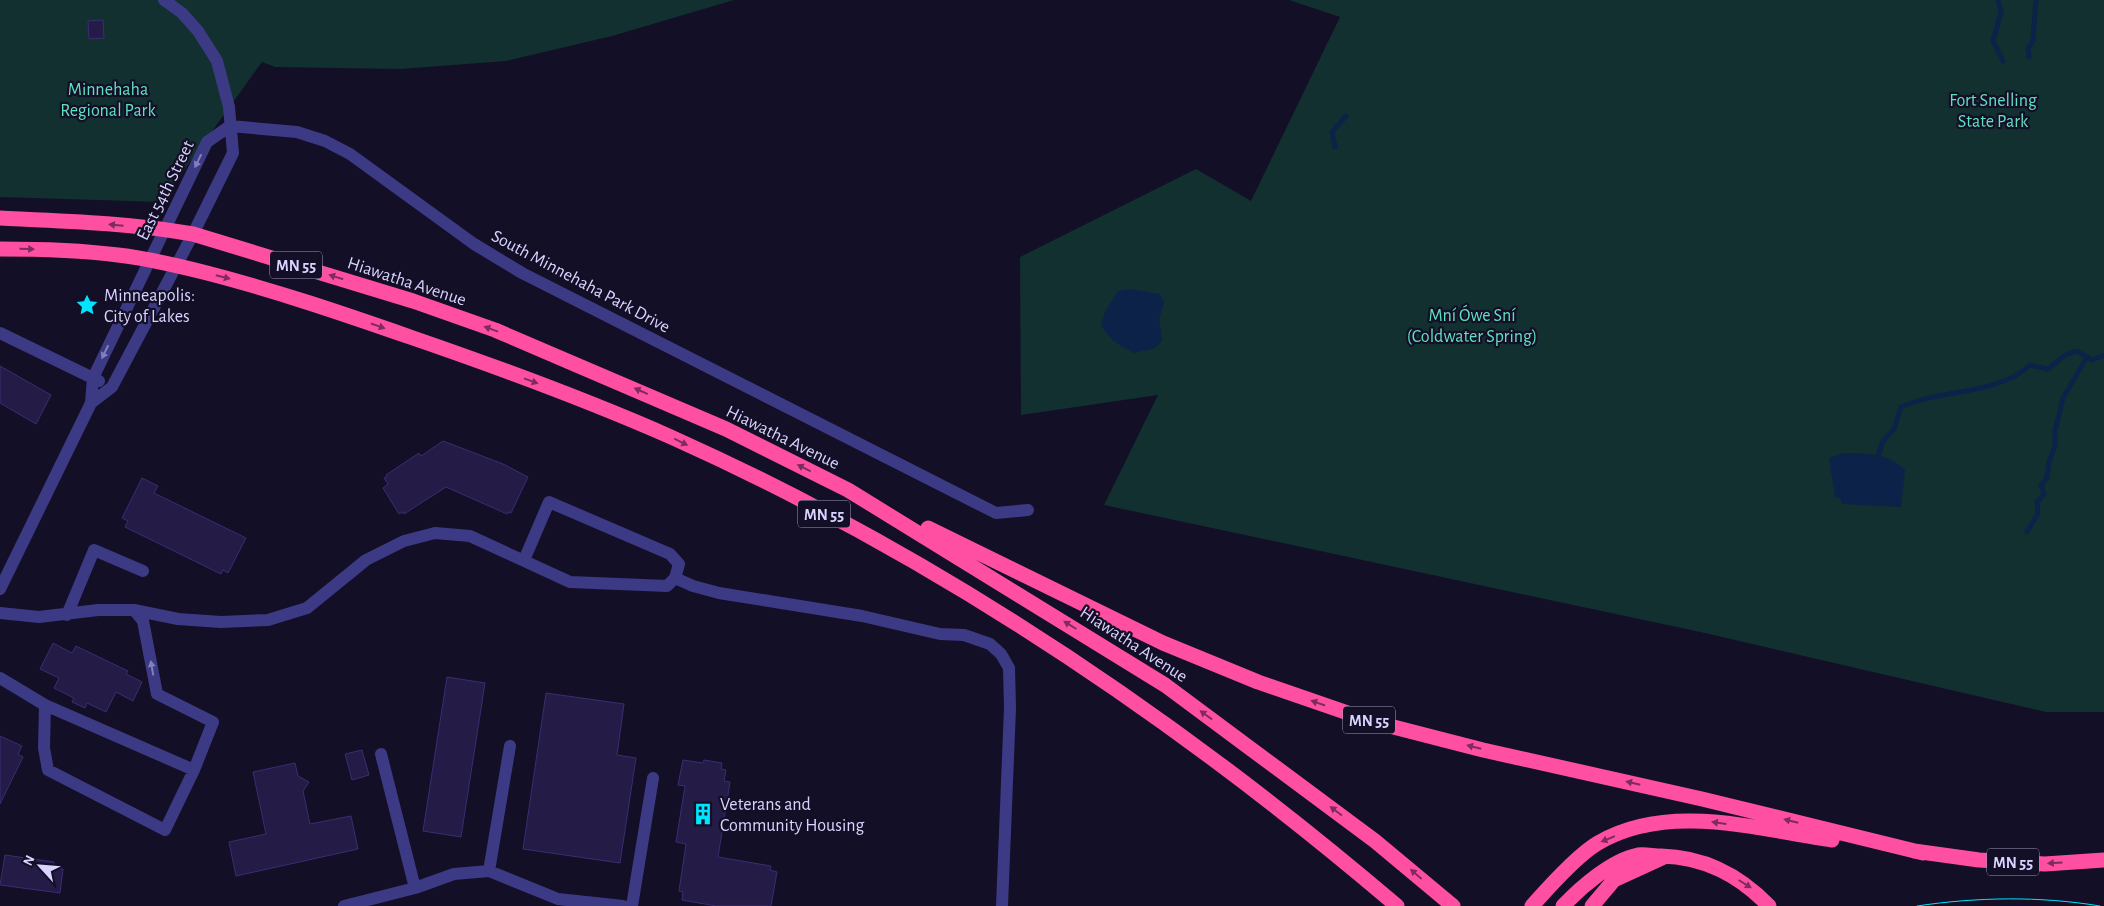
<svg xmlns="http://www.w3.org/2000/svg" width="2104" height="906" viewBox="0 0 2104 906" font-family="'Alegreya Sans',sans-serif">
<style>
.green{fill:#12302f}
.water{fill:#0c2248}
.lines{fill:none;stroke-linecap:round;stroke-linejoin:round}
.stream{stroke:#0c2248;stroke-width:5}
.building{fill:#241b47;stroke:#3b2d73}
.minor{stroke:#3d3a85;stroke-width:12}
.highway{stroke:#ff4fa3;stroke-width:15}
.tram{stroke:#00e5ff;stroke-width:1}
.oneway{fill:#837fbc}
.oneway2{fill:#7d2c5e}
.labels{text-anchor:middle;stroke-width:4.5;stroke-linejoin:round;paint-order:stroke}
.shield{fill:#130f26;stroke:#9e99be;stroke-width:1}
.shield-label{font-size:16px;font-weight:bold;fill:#d9d4ff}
.park-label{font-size:18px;fill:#5fe0c0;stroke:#130f26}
.street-label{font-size:18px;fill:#d9d4ff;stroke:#130f26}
.poi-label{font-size:18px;fill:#d9d4ff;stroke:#130f26;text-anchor:start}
</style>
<rect width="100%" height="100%" fill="#130f26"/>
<path class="green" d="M0,0H734L612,36L506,61L400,69L275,67L262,62L161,202L0,197Z
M1289,0H2104V712H2046L1705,633L1104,505L1158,395L1021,415L1020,257L1196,169L1251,201L1340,17Z"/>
<path class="water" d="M1130,289L1160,294L1164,302L1159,319L1162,341L1155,348L1134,353L1113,341L1101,326L1105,312L1118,291Z
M1843,453C1865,453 1889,453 1905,470L1901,507L1842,504L1840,498L1835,497L1829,458Z"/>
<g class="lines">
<path class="stream" d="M1998,0L2001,12L1993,41L2003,61
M2029,57L2028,49L2033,40L2036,0
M1335,147L1332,132L1346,116
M1878,456L1883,441L1894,429L1901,407C1940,389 1999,395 2030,365L2048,369L2065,355L2077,351L2092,360L2104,355
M2027,532L2038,513L2037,502L2044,494L2041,485L2047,478L2049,462L2055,446V431L2063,398L2087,357"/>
</g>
<path class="building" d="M103,20L104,38L89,39L88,21Z
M0,366L51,395L36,424L0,403Z
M443,441L503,464L528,477L511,513L508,512L507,514L446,487L404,514L403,512L399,514L383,488L388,484L384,478L387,477L386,475L419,453L421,456Z
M142,478L158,486L154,493L246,538L228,573L223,570L221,574L125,527L128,521L122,518Z
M53,643L72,653L76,646L128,671L126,674L142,682L133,701L116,692L106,712L87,703L85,708L72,702L74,698L54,688L59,678L40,669Z
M447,677L485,683L461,837L423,831Z
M546,693L624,704L617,755L636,758L620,863L523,849Z
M0,736L22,746L18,754L23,757L0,804Z
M362,750L369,775L352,780L345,754Z
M683,760L703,763L704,760L722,763L721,769L726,770L724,781L730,782L718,857L771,866L770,870L777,872L771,906H716L682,900L683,892L679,891L686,844L676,842L685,786L678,785Z
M295,763L298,776L309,782L303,791L310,824L351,816L358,849L236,876L229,842L266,834L253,772Z
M5,855L54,862L53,868L63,869L60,893L0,885Z"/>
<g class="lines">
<path class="minor" d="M230,126L297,132L325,141L350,154L474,244L522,273L996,513L1028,510
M0,333L99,381
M91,403L112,387L193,234L233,153L229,107L217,61L198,31L182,13L164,0
M675,578L693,586L719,593L862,616L940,634L964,635L990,644L1001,654L1009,668L1010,708L1002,906
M0,589L91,403L93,378L207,142L230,126
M134,610L178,619L221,622L268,620L307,608L366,560L404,541L435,533L470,536L570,582L667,586L675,578L679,564L670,554L549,502L524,560
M0,613L39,617L98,610H134L143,621L157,694L213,722L194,770
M67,615L94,550L143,571
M0,678L45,705L194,770L165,830L48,770L44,748L45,705
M381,754L415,888
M489,871L510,746
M344,906L415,888L454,874L489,871L558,899L623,906
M632,906L653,778"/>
<path class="highway" d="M0,218C64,221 130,223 193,234L413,301L495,330L726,429L848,490L1165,685L1375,841L1453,906
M0,249C40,249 78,250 118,255C146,258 175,265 203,272C274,290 344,314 413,338C500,368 587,400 671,437C934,555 1179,720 1397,906
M928,528L1163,643L1258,682L1374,722L1483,750L1702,799L1923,853
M1914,851L1979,860L2045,864L2104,860
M1532,906C1547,889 1579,854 1598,843C1668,802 1756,829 1832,840
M1563,906C1581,887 1612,860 1638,855C1645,854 1654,856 1661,856C1705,857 1739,875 1769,906
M1592,906L1614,880L1662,858"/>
<path class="tram" d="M1917,906C1977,897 2040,896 2100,906"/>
</g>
<defs><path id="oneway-solid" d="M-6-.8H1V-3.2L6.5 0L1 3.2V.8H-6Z" transform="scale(1.25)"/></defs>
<g class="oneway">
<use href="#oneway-solid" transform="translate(198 161) rotate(116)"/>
<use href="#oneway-solid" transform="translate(105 352) rotate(116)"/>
<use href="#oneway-solid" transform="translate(152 668) rotate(-100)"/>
</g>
<g class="oneway2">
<use href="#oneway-solid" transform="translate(116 225) rotate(-175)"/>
<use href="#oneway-solid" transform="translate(27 249) rotate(1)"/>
<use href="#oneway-solid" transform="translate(223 277) rotate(14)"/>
<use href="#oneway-solid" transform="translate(336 277) rotate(-163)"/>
<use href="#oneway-solid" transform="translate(378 326) rotate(19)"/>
<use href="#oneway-solid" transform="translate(491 329) rotate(-160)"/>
<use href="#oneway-solid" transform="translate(531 381) rotate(20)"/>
<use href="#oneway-solid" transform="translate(641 391) rotate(-156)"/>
<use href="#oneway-solid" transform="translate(681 442) rotate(26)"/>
<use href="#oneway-solid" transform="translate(804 468) rotate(-153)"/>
<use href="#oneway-solid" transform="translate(1070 625) rotate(-148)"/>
<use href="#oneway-solid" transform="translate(1318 703) rotate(-161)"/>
<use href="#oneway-solid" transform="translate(1206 715) rotate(-144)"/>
<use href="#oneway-solid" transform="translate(1474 747) rotate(-166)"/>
<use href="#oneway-solid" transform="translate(1633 783) rotate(-167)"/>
<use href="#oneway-solid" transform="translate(1336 811) rotate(-143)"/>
<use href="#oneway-solid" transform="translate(1791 821) rotate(-166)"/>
<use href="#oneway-solid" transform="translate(1719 823) rotate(-172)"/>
<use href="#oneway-solid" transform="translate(1608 839) rotate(158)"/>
<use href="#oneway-solid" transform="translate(2055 863) rotate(176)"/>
<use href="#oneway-solid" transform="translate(1416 874) rotate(-139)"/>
<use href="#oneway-solid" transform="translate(1745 884) rotate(32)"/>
</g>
<defs>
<g id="sight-bare" transform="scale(1.725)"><path d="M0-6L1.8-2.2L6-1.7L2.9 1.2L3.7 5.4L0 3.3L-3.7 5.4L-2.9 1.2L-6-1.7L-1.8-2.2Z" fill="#00e5ff" stroke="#130f26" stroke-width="2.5" paint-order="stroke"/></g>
<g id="building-bare" transform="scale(1.725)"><path d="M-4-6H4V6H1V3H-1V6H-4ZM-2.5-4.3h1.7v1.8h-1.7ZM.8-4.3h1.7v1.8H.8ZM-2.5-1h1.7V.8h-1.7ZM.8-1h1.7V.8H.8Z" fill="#00e5ff" stroke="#130f26" stroke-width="2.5" paint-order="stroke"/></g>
</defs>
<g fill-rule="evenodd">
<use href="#sight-bare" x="87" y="305"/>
<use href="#building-bare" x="703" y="814"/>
</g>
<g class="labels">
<g class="shield">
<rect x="270" y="251.5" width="52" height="27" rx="4"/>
<rect x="798" y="500.5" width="52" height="27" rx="4"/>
<rect x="1343" y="706.5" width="52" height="27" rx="4"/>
<rect x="1987" y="848.5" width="52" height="27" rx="4"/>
</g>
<g class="shield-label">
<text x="296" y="271">MN 55</text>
<text x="824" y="520">MN 55</text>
<text x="1369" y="726">MN 55</text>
<text x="2013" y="868">MN 55</text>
</g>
<g class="park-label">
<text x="108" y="95">Minnehaha<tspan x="108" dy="21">Regional Park</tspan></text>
<text x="1993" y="106">Fort Snelling<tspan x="1993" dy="21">State Park</tspan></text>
<text x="1472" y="321">Mní Ówe Sní<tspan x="1472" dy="21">(Coldwater Spring)</tspan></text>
</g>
<g class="street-label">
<text transform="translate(165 190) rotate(-64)" y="6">East 54th Street</text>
<text transform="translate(407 281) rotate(18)" y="6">Hiawatha Avenue</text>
<text transform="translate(581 281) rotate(28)" y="6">South Minnehaha Park Drive</text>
<text transform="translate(783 437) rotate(26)" y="6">Hiawatha Avenue</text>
<text transform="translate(1134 644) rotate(33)" y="6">Hiawatha Avenue</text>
</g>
<g class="poi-label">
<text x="104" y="301">Minneapolis:<tspan x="104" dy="21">City of Lakes</tspan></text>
<text x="720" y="810">Veterans and<tspan x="720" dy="21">Community Housing</tspan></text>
</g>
</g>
<g transform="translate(40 866) rotate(296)" stroke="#130f26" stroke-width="4" paint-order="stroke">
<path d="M0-4L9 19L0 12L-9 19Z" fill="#d9d4ff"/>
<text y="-8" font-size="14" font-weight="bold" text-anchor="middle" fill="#d9d4ff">N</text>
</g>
</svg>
